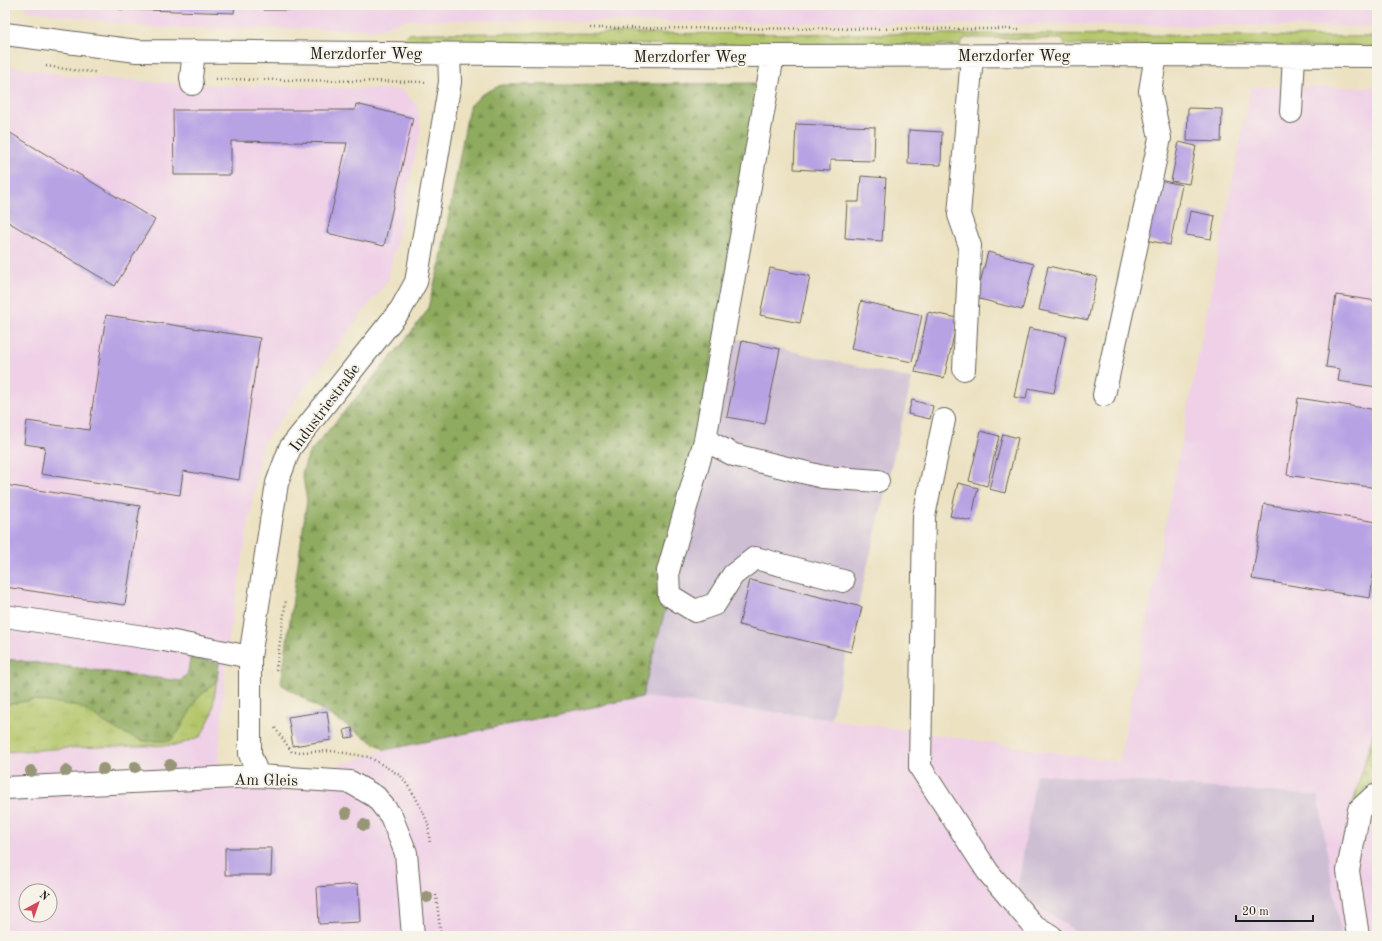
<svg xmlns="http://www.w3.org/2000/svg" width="1382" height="941" viewBox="0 0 1382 941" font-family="'Old Standard TT',serif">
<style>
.built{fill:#efd0e7;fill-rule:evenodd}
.industrial{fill:#cdbed3}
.grass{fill:url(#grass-tufts);stroke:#687143}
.forest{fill:url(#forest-firs);stroke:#56643d}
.cemetery{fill:url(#cemetery-stones);stroke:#687143}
.building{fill:#b7a2e4}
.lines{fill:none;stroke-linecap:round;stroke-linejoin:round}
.minor-casing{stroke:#656156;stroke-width:24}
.path{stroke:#656156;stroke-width:2.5;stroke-dasharray:1 3;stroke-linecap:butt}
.minor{stroke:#fff;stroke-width:22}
.tree{fill:#979676}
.labels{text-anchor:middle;stroke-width:4;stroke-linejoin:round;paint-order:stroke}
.street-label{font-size:16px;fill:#1c1c1c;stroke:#f7f3e8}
</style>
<defs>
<pattern id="grass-tufts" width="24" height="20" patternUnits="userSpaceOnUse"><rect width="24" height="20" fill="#b4c66a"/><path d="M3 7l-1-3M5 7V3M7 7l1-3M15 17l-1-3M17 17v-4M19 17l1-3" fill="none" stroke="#9aaa5b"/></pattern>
<pattern id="forest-firs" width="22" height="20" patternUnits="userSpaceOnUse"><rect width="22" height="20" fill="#8fab5e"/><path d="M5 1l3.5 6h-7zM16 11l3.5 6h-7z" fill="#748a4d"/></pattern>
<pattern id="cemetery-stones" width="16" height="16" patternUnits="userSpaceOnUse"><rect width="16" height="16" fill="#b4c66a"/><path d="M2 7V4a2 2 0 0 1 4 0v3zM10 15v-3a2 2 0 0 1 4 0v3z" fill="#9aaa5b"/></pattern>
</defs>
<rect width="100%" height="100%" fill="#f7f3e8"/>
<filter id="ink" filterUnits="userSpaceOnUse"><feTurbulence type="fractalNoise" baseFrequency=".025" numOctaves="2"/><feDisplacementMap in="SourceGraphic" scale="8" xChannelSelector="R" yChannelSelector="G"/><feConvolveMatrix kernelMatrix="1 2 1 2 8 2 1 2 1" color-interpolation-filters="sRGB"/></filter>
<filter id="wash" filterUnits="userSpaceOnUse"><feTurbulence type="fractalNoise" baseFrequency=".012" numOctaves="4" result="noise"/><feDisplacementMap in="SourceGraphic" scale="16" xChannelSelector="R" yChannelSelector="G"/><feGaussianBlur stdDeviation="0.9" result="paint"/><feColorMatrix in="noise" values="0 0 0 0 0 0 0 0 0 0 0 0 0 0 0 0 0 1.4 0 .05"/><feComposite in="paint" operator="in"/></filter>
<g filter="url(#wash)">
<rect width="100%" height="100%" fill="#ece2c2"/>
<path class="built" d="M25,5H1377V27L408,20L377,29L153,28L25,10Z
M5,65L78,77L192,84L403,90L417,106L421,130L388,280L262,444L227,650L218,773L328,768L385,750L642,697L831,719L1119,762L1251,87H1377V720L1351,809L1377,812V936H5ZM26,891H50V915H26Z"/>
<path class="industrial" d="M735,338L912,379L831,719L642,697Z
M1036,774L1318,796L1341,936H1083L1017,892Z"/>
<path class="grass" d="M422,33L1021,34L1377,37V48L1066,45L1062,39L965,38L960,45L401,44L403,38L408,34Z
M190,658L219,663L212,714L201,736L178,745L69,748L5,752V659L180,681L188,673Z"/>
<path class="forest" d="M762,83L669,595L642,697L385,750L281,684L307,500L302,473L309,453L403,343L427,311L440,263L469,107L481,95L501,85Z
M190,658L219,663L217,681L197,699L179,731L170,741H143L119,731L78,706L33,700L5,705V659L180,681L188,673Z"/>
<path class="cemetery" d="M1377,720V812L1351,810Z"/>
<g id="blocks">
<path class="building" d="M118,5H235L234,13L118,9Z
M263,5H300V10H263Z
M356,104L413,118L384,246L327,233L347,143L231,141V175H174L173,110H355Z
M1188,108L1222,109L1221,142L1187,141Z
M796,124L875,127L874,161L830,160V171L794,169Z
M909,130L942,132L941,165L908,164Z
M7,131L155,220L115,286L5,220V133Z
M1179,142L1196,146L1189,184L1171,181Z
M861,176L886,178L882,241L845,238L847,202H859Z
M1159,180L1182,185L1170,245L1146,240Z
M1190,211L1215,216L1211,239L1186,235Z
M988,252L1034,264L1022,310L976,298Z
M1048,266L1097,277L1088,320L1039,310Z
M770,268L810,276L800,323L760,315Z
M1336,295L1377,301V387L1338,381L1340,369L1326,367Z
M861,301L922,315L912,362L851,349Z
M928,312L958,318L944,378L915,372Z
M106,315L260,338L239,480L183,471L180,495L41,474L45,447L24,444L27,421L89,430Z
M1029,328L1066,336L1054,393L1028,388L1026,399L1014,397Z
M742,341L780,349L765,424L727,417Z
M1298,398L1377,410V488L1287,475Z
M912,400L933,406L930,419L908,414Z
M981,431L999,436L987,486L969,481Z
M1003,434L1018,438L1005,493L989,489Z
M958,483L978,488L971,521L950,516Z
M5,485L140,506L125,605L5,587Z
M1264,504L1377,522V551L1370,598L1252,579Z
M750,580L862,607L851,652L739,625Z
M327,711L331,740L293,746L288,717Z
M352,728L354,737L346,738L344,730Z
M225,848H272L271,875H225Z
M358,884L360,922L319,924L317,887Z"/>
</g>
</g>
<g filter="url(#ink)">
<use href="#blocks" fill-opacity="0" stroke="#656156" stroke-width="1"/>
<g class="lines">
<g class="minor-casing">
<path id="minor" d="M5,34L137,51L773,56L1156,55L1377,56
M773,56L705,440L668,571L669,595L695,611L715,604L733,575L755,558L843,581
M192,84L191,78L194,51
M1291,112L1294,56
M964,369L970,246L959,215L972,56
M1104,395L1160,138L1150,91L1156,55
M944,420L924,516L920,767L988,872L1033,925L1051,936
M705,440L734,455L823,477L878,481
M5,616L164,640L250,657
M258,776L250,754V657L277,483L290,448L401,309L416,282L450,82L449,54
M5,788L258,776L350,782L376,797L391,816L406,853L413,936
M1358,936L1348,871L1359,810L1374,796H1377"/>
</g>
<path class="path" d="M590,28L1019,29
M46,66L79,71L95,72
M216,79L427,82
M276,670L286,600
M275,728L292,752
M295,752L332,751L369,757L401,776L415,796L428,823L430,844
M436,895L441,936"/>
<use href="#minor" class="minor"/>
</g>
<g class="tree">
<circle cx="170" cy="765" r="6"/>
<circle cx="135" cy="767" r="6"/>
<circle cx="103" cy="769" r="6"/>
<circle cx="31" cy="771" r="6"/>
<circle cx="66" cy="771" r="6"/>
<circle cx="346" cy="813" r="6"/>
<circle cx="364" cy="825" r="6"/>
<circle cx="427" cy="897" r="6"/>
</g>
</g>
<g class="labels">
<g class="street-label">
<text x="366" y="59">Merzdorfer Weg</text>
<text x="1014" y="61">Merzdorfer Weg</text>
<text x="690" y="62">Merzdorfer Weg</text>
<text transform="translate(324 407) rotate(-53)" y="6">Industriestraße</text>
<text transform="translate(266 779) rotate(1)" y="6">Am Gleis</text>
</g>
</g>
<rect width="1382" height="941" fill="none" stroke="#f7f3e8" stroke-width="20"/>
<g transform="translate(38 903) rotate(40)"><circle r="19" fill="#f7f3e8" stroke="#9f9d96"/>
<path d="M0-3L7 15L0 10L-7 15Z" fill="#d1495b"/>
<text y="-6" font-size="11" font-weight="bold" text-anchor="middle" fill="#1c1c1c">N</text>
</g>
<path d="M1236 915v6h77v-6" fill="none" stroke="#1c1c1c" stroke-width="2"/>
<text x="1242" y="915" font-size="12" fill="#1c1c1c" stroke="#f7f3e8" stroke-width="3" paint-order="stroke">20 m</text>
</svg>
